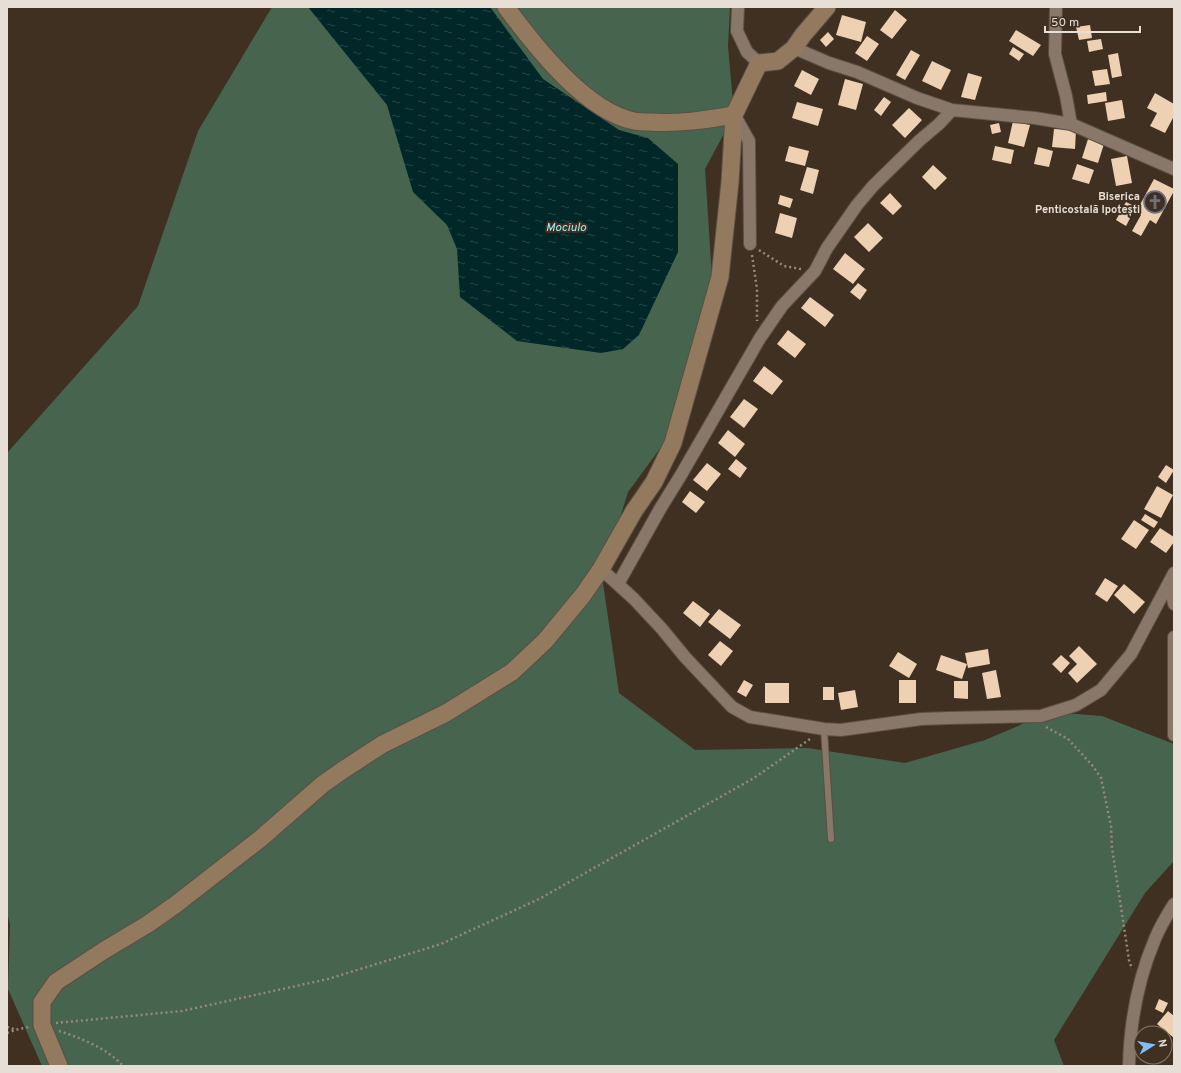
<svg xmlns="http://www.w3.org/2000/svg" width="1181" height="1073" viewBox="0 0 1181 1073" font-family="Overpass,sans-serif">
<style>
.green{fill:#47644e}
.water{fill:url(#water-ripples)}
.building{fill:#eed0b3}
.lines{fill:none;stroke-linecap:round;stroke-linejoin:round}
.lane-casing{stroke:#5b4f43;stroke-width:8}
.street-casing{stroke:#5b4f43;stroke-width:14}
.secondary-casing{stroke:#5b4f43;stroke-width:19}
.path{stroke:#968a7f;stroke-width:2.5;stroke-dasharray:2 3;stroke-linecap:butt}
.lane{stroke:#897869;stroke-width:6}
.street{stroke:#897869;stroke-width:12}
.secondary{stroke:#937a5e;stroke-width:17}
.labels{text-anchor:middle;stroke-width:4;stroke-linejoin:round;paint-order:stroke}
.poi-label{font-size:11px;font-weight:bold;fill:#e7ded5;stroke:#3f3022;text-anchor:end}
.water-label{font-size:12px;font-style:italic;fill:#9cf0f5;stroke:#3f3022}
</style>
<defs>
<pattern id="water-ripples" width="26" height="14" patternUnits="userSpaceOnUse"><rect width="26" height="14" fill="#012729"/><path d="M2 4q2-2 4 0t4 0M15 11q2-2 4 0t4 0" fill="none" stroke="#264647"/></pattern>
</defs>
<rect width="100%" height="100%" fill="#3f3022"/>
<path class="green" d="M272,7H730L728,46L734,115L705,169L715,324L690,408L628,492L602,576L619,693L695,750L808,748L905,763L985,740L1051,712L1102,716L1174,744V861L1145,893L1054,1040L1064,1066H42L8,989L10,924L7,913V453L138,306L198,131Z"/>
<path class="water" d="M308,7H490L543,79L619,130L648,138L678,164V252L639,335L623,349L601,353L517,341L460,297L457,249L447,225L413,192L387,105Z"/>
<path class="building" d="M895,10L907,20L892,39L880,30Z
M842,15L866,22L861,42L836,35Z
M1090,25L1092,38L1079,40L1076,27Z
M1016,30L1041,45L1033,56L1009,41Z
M828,32L834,39L826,47L820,40Z
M867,36L879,44L867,61L855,53Z
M1101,39L1103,49L1089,52L1087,41Z
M1013,47L1024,54L1019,61L1009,54Z
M911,50L920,55L905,80L896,75Z
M1118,53L1122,76L1112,78L1108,55Z
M932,61L951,70L941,90L922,81Z
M1107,69L1110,84L1095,86L1092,71Z
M802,70L819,79L811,95L794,86Z
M968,73L982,77L975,100L961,97Z
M845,79L863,84L856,110L838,105Z
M1106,92L1107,101L1088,104L1087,95Z
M1155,93L1174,104V116L1165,133L1150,126L1157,113L1147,108Z
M884,97L891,102L881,116L874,110Z
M1122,100L1125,118L1108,121L1105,103Z
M797,102L823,109L818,126L792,118Z
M909,108L922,120L905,138L892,125Z
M1013,121L1030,125L1024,147L1008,143Z
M999,123L1001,132L992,134L990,125Z
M1054,129L1076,130L1075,149L1052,147Z
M1088,139L1104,144L1098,163L1082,158Z
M789,146L809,151L805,166L785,161Z
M995,146L1014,150L1011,164L992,160Z
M1038,147L1053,151L1049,167L1034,164Z
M1127,156L1132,183L1116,186L1111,159Z
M1077,164L1094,170L1089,184L1072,179Z
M933,165L947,178L935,190L922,177Z
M807,167L819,170L813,194L800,190Z
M1154,179L1174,189V191L1156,224L1150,220L1141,236L1132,231L1141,215L1136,212Z
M890,193L902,206L893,215L880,203Z
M780,195L793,199L790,208L778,204Z
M1126,202L1136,207L1126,226L1116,220Z
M780,213L797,218L792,238L775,233Z
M868,223L883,238L869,252L854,237Z
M845,253L865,269L853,284L833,269Z
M858,283L867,290L860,300L850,292Z
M810,297L834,315L825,327L801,308Z
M788,330L806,344L795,358L777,344Z
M764,366L783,381L772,395L753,381Z
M744,399L758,409L744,428L730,417Z
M728,430L745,444L735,457L718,443Z
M736,459L747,468L740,478L728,469Z
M707,463L721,474L707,491L693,480Z
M1166,465L1174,470L1166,483L1158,477Z
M1157,486L1173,495L1161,518L1144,509Z
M690,491L705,502L696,513L682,502Z
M1145,514L1158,522L1154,528L1141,520Z
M1134,520L1149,530L1136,549L1121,539Z
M1160,528L1174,537V542L1166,553L1150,542Z
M1105,578L1118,586L1107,602L1095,594Z
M1124,584L1145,602L1134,614L1114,595Z
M693,601L710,614L700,627L683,613Z
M719,609L741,625L730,639L708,622Z
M720,641L733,651L721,666L708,655Z
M1079,646L1097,664L1077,683L1068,673L1077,664L1069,656Z
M988,649L990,664L968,668L965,653Z
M898,652L917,664L909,678L889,666Z
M941,655L967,664L962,679L936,670Z
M1061,655L1070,663L1061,673L1052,664Z
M996,670L1001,697L987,699L982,673Z
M744,680L753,685L746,697L737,692Z
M899,680H916V703H899Z
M954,681H968V699L954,698Z
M765,683H789V703H765Z
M823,687H834V700H823Z
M855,690L858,707L841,710L838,693Z
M1159,999L1168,1003L1163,1013L1155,1009Z
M1168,1011L1174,1016V1038L1157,1024Z"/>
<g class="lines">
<g class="lane-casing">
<path id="lane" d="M824,729L831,839"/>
</g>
<g class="street-casing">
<path id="street" d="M738,7L737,31L747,52L759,63
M1056,7L1055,54L1066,96L1071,124
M794,48L829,63L857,72L917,98L952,110L1035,118L1071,124L1174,169
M735,116L749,141L750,244
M601,569L634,599L662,629L685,657L732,707L750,717L824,729L841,730L921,719L949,718L1041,716L1076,705L1101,690L1131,654L1174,573
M1170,583L1174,604
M618,584L660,509L681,475L760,338L782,306L815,271L827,248L857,205L873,186L920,140L939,124L952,110
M1174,637V735
M1129,1066C1130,1022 1138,979 1155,939C1160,927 1167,915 1174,904"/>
</g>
<g class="secondary-casing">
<path id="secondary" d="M506,7C534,45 585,111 634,121C639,122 644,122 649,122C679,124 704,120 734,115
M59,1066L42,1025V1002L56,982L103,951L148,924L175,905L260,839L323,784L343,770L383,744L446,713L512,672L545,641L583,595L601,569L634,511L654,482L673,443L720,277L730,182L734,115L759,63L778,61L794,48L803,35L827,7"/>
</g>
<path class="path" d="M759,250L784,266L801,269
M752,255L757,289V321
M1046,727L1068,739L1092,765L1101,778L1111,826L1112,848L1129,960L1132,969
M56,1023L182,1011L328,979L441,944L539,899L754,778L810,739
M7,1027L14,1029
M59,1031C79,1037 110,1050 123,1066
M7,1033L15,1030L29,1027"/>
<use href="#lane" class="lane"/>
<use href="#street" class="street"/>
<use href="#secondary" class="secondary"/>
</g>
<defs>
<g id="church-ring" transform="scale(1.15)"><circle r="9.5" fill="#3f3022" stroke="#6b7280" stroke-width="1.5"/><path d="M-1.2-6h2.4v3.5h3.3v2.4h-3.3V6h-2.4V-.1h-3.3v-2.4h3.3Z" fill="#6b7280"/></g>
</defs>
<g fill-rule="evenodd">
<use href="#church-ring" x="1155" y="202"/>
</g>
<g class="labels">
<g class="poi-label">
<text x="1140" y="200">Biserica<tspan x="1140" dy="13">Penticostală Ipotești</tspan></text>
</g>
<g class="water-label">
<text x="566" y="231">Mociulo</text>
</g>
</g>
<rect width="1181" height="1073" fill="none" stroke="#e7ded5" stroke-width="16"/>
<g transform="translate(1153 1045) rotate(79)"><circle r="19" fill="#3f3022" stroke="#82766a"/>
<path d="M0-3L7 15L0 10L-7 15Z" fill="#83bcfb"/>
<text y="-6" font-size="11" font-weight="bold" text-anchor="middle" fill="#e7ded5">N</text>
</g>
<path d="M1045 26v6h95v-6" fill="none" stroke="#e7ded5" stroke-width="2"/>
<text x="1051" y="26" font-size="12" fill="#e7ded5" stroke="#3f3022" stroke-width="3" paint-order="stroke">50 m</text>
</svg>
